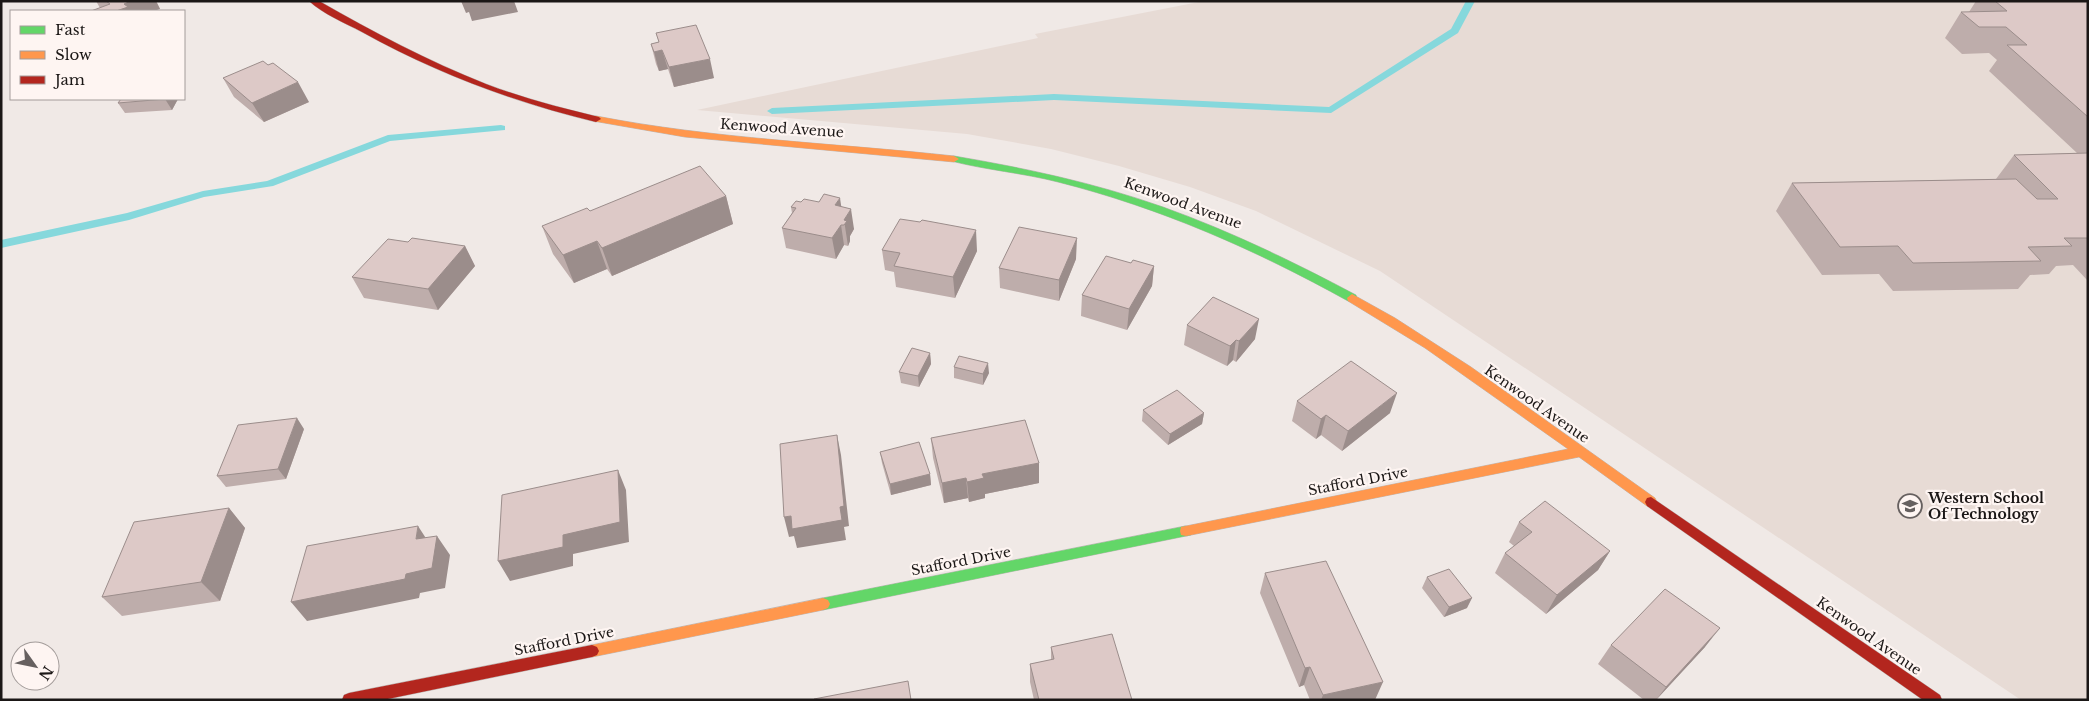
<svg xmlns="http://www.w3.org/2000/svg" width="2089" height="701" viewBox="0 0 2089 701" font-family="'Libre Baskerville',serif">
<style>
.built{fill:#e7dbd5}
.lines{fill:none;stroke-linecap:round;stroke-linejoin:round}
.stream{fill:#86d8dc;fill-rule:evenodd}
.fast-casing{stroke:#bdb8b6;stroke-width:1}
.slow-casing{stroke:#bdb8b6;stroke-width:1}
.jam-casing{stroke:#bdb8b6;stroke-width:1}
.fast{fill:#63d668;fill-rule:evenodd}
.slow{fill:#ff974d;fill-rule:evenodd}
.jam{fill:#b3261e;fill-rule:evenodd}
.wall{fill:#beadab}
.shaded-wall{fill:#9b8d8b}
.building{fill:#ddc9c7;stroke:#9b8d8b}
.labels{text-anchor:middle;stroke-width:4.5;stroke-linejoin:round;paint-order:stroke}
.street-label{font-size:14px;fill:#1b1716;stroke:#fef5f2}
.poi-label{font-size:14px;font-weight:bold;fill:#1b1716;stroke:#fef5f2;text-anchor:start}
</style>
<rect width="100%" height="100%" fill="#f0e9e6"/>
<path class="built" d="M1204,1H2088V700H2021L1380,271L1256,211L1190,187L1119,166L1051,149L967,134L697,110L1038,38L1035,34Z"/>
<g class="lines">
<path class="stream" d="M1466,1H1475L1458,33L1331,113L1054,100L772,114L767,111L772,108L1054,94L1329,107L1451,29Z
M501,125L505,126V130L390,141L273,186L204,197L129,220L1,248V240L127,213L203,191L267,181L388,135Z"/>
<g class="fast-casing">
<path id="fast" d="M954,156C1025,168 1095,183 1163,207C1230,231 1294,262 1356,295L1357,298L1352,302L1348,301C1256,250 1161,208 1058,182C1023,173 986,170 951,161V157Z
M1186,526L1191,527L1192,531L1191,535L1186,536L823,610L818,608L816,604L818,600L823,598Z"/>
</g>
<g class="slow-casing">
<path id="slow" d="M596,116C714,139 834,143 954,156L959,159L954,162L685,137L593,121V117Z
M1352,294L1395,318L1471,367L1655,498L1657,502L1655,506L1651,507L1647,506L1579,457L1186,536L1181,535L1180,531L1181,527L1186,526L1568,449L1425,348L1348,301L1347,298Z
M823,598L828,600L830,604L828,608L823,610L592,657L587,655L585,651L587,647L592,645Z"/>
</g>
<g class="jam-casing">
<path id="jam" d="M309,1H319C373,32 428,61 486,84C523,98 561,108 599,117L601,119L596,122C513,102 436,73 362,32C345,23 323,14 309,1Z
M1651,497L1940,695L1942,700H1923L1647,506L1645,502L1647,498Z
M592,645L597,647L599,651L597,655L592,657L383,700H342L344,695L349,693Z"/>
</g>
<use href="#fast" class="fast"/>
<use href="#slow" class="slow"/>
<use href="#jam" class="jam"/>
</g>
<path class="wall" d="M96,1H156L160,9L100,8Z
M1976,1H2088V281L2073,265L2056,266L2049,274L2030,275L2018,289L1893,291L1879,274L1822,275L1776,211L1792,183L1996,179L2014,155L2077,153L1989,71L1997,60L1989,53L1962,54L1945,38L1961,12H1969Z
M656,33L714,78L674,87L668,69L659,71L656,64L651,44L659,42Z
M223,78L309,102L264,122L234,97Z
M121,99H178L172,110L125,113L118,103Z
M726,196L733,224L612,276L607,269L574,283L553,254L542,226L590,211Z
M801,202L841,206L854,229L850,236V241L848,246L844,245L836,259L786,248L782,228L792,213L791,207Z
M408,242L465,246L475,266L438,310L364,298L352,277Z
M882,250L977,251L955,298L896,287L894,272L885,270Z
M1076,259L1059,301L1000,288L999,268Z
M1131,263L1154,266L1152,286L1127,330L1081,316L1082,295Z
M1187,325L1255,339L1236,362L1233,360L1227,366L1184,345Z
M930,353L931,364L919,387L901,383L899,372Z
M954,367L989,373L983,385L954,378Z
M1297,401L1390,413L1342,451L1321,435L1316,439L1292,421Z
M1143,410L1204,413L1202,424L1168,445L1142,421Z
M304,429L286,479L226,487L217,476Z
M931,438L1039,463V483L985,494V498L969,502L968,498L944,503L933,458Z
M880,452L930,474L931,485L891,495L882,463Z
M229,508L245,528L220,601L122,616L102,597Z
M1519,522L1610,551L1598,570L1546,614L1495,573L1505,553L1514,546L1509,542Z
M1265,573L1375,700H1310L1304,685L1299,687L1260,593Z
M1427,577L1467,608L1444,617L1422,588Z
M1611,645L1705,647L1656,700H1644L1598,664Z
M1051,647L1132,700H1034L1030,682V664L1051,660Z"/>
<path class="shaded-wall" d="M131,1H156L160,9L154,11H116L124,4Z
M461,1H514L518,12L472,21L469,12L466,13Z
M662,50L668,69L659,71L654,52Z
M710,59L714,78L674,87L669,67Z
M298,82L309,102L264,122L252,103Z
M165,99H178L172,110Z
M726,196L733,224L612,276L602,248Z
M840,198L843,218L835,205Z
M851,209L854,229L850,236V241L848,246L844,220Z
M841,225L844,245L836,259L832,238Z
M976,230L977,251L955,298L953,277Z
M1077,238L1076,259L1059,301V280Z
M597,241L607,269L574,283L563,255Z
M465,246L475,266L438,310L428,289Z
M1154,266L1152,286L1127,330L1129,309Z
M1259,319L1255,339L1236,362L1239,341Z
M1236,340L1233,360L1227,366L1230,346Z
M930,353L931,364L919,387L918,376Z
M988,363L989,373L983,385V374Z
M1397,393L1390,413L1342,451L1348,431Z
M1204,413L1202,424L1168,445L1170,434Z
M1326,415L1321,435L1316,439L1321,419Z
M297,418L304,429L286,479L278,469Z
M837,435L841,455L849,526L844,527L846,540L797,548L794,536L789,537L784,517L840,507Z
M1039,463V483L985,494V498L969,502L967,482L982,474Z
M618,470L626,490L629,542L573,554V566L510,581L498,561L563,535Z
M930,474L931,485L891,495L890,484Z
M966,478L968,498L944,503L942,483Z
M229,508L245,528L220,601L201,582Z
M418,526L431,546L416,539Z
M437,536L450,555L445,588L420,593L419,598L307,621L291,602L406,574Z
M1610,551L1598,570L1546,614L1557,595Z
M1472,598L1467,608L1444,617L1449,607Z
M1720,628L1705,647L1656,700L1666,687Z
M1310,667L1304,685L1299,687L1305,668Z
M1383,682L1375,700H1321L1323,695Z"/>
<path class="building" d="M106,1H131L124,4L128,7L116,11H91L110,4Z
M1995,1H2088V117L2007,45H2027L2006,27H1979L1961,12L2007,11Z
M696,25L710,59L669,67L662,50L654,52L651,44L659,42L656,33Z
M263,61L268,65L273,63L298,82L252,103L223,78Z
M121,99H165L118,103Z
M2088,153V238H2064L2072,246L2028,247L2041,261L1913,263L1898,246L1840,247L1792,183L2016,179L2037,199H2058L2014,155Z
M700,166L726,196L602,248L597,241L563,255L542,226L587,208L590,211Z
M824,194L840,198L835,205L851,209L844,220L847,221L844,225H841L832,238L782,228L796,208L791,207L796,201L801,202L804,199L819,202Z
M900,219L920,222L922,220L976,230L953,277L894,266L900,253L882,250Z
M1019,227L1077,238L1059,280L999,268Z
M412,238L465,246L428,289L352,277L388,239L408,242Z
M1106,256L1131,263L1133,260L1154,266L1129,309L1082,295Z
M1213,297L1259,319L1239,341L1236,340L1230,346L1187,325Z
M912,348L930,353L918,376L899,372Z
M959,356L988,363L983,374L954,367Z
M1351,361L1397,393L1348,431L1326,415L1321,419L1297,401Z
M1177,390L1204,413L1170,434L1143,410Z
M297,418L278,469L217,476L238,425Z
M1025,420L1039,463L982,474L984,478L967,482L966,478L942,483L931,438Z
M837,435L844,506L840,507L842,520L792,529L791,516L784,517L780,444Z
M919,442L930,474L890,484L880,452Z
M618,470L620,522L563,535V547L498,561L502,495Z
M1545,501L1610,551L1557,595L1505,553L1532,532L1519,522Z
M229,508L201,582L102,597L134,522Z
M418,526L416,539L437,536L432,568L406,574L405,579L291,602L307,546Z
M1326,561L1383,682L1323,695L1310,667L1305,668L1265,573Z
M1449,569L1472,598L1449,607L1427,577Z
M1665,589L1720,628L1666,687L1611,645Z
M1112,634L1132,700H1039L1030,664L1054,659L1051,647Z
M908,681L911,700H814V699Z"/>
<defs>
<g id="school-ring" transform="scale(1.25)"><circle r="9.5" fill="#fef5f2" stroke="#66605f" stroke-width="1.5"/><path d="M0-5L7-2L0 1L-7-2ZM-4 1L0 2.5L4 1V4Q0 6-4 4Z" fill="#66605f"/></g>
</defs>
<g fill-rule="evenodd">
<use href="#school-ring" x="1910" y="506"/>
</g>
<g class="labels">
<g class="street-label">
<text transform="translate(782 128) rotate(4)" y="5">Kenwood Avenue</text>
<text transform="translate(1183 203) rotate(20)" y="5">Kenwood Avenue</text>
<text transform="translate(1537 404) rotate(35)" y="5">Kenwood Avenue</text>
<text transform="translate(1358 481) rotate(-11)" y="5">Stafford Drive</text>
<text transform="translate(961 561) rotate(-11)" y="5">Stafford Drive</text>
<text transform="translate(1869 636) rotate(35)" y="5">Kenwood Avenue</text>
<text transform="translate(564 641) rotate(-11)" y="5">Stafford Drive</text>
</g>
<g class="poi-label">
<text x="1928" y="503">Western School<tspan x="1928" dy="16">Of Technology</tspan></text>
</g>
</g>
<rect width="2089" height="701" fill="none" stroke="#1b1716" stroke-width="5"/>
<rect x="10" y="10" width="175" height="90" fill="#fef5f2" stroke="#a39c9a"/>
<rect x="20" y="26" width="25" height="8" fill="#63d668" stroke="#a39c9a"/>
<text x="55" y="35" font-size="15" fill="#1b1716">Fast</text>
<rect x="20" y="51" width="25" height="8" fill="#ff974d" stroke="#a39c9a"/>
<text x="55" y="60" font-size="15" fill="#1b1716">Slow</text>
<rect x="20" y="76" width="25" height="8" fill="#b3261e" stroke="#a39c9a"/>
<text x="55" y="85" font-size="15" fill="#1b1716">Jam</text>
<g transform="translate(35 666) rotate(123)"><circle r="24" fill="#fef5f2" stroke="#a39c9a"/>
<path d="M0-4L9 19L0 12L-9 19Z" fill="#66605f"/>
<text y="-8" font-size="14" font-weight="bold" text-anchor="middle" fill="#1b1716">N</text>
</g>
</svg>
